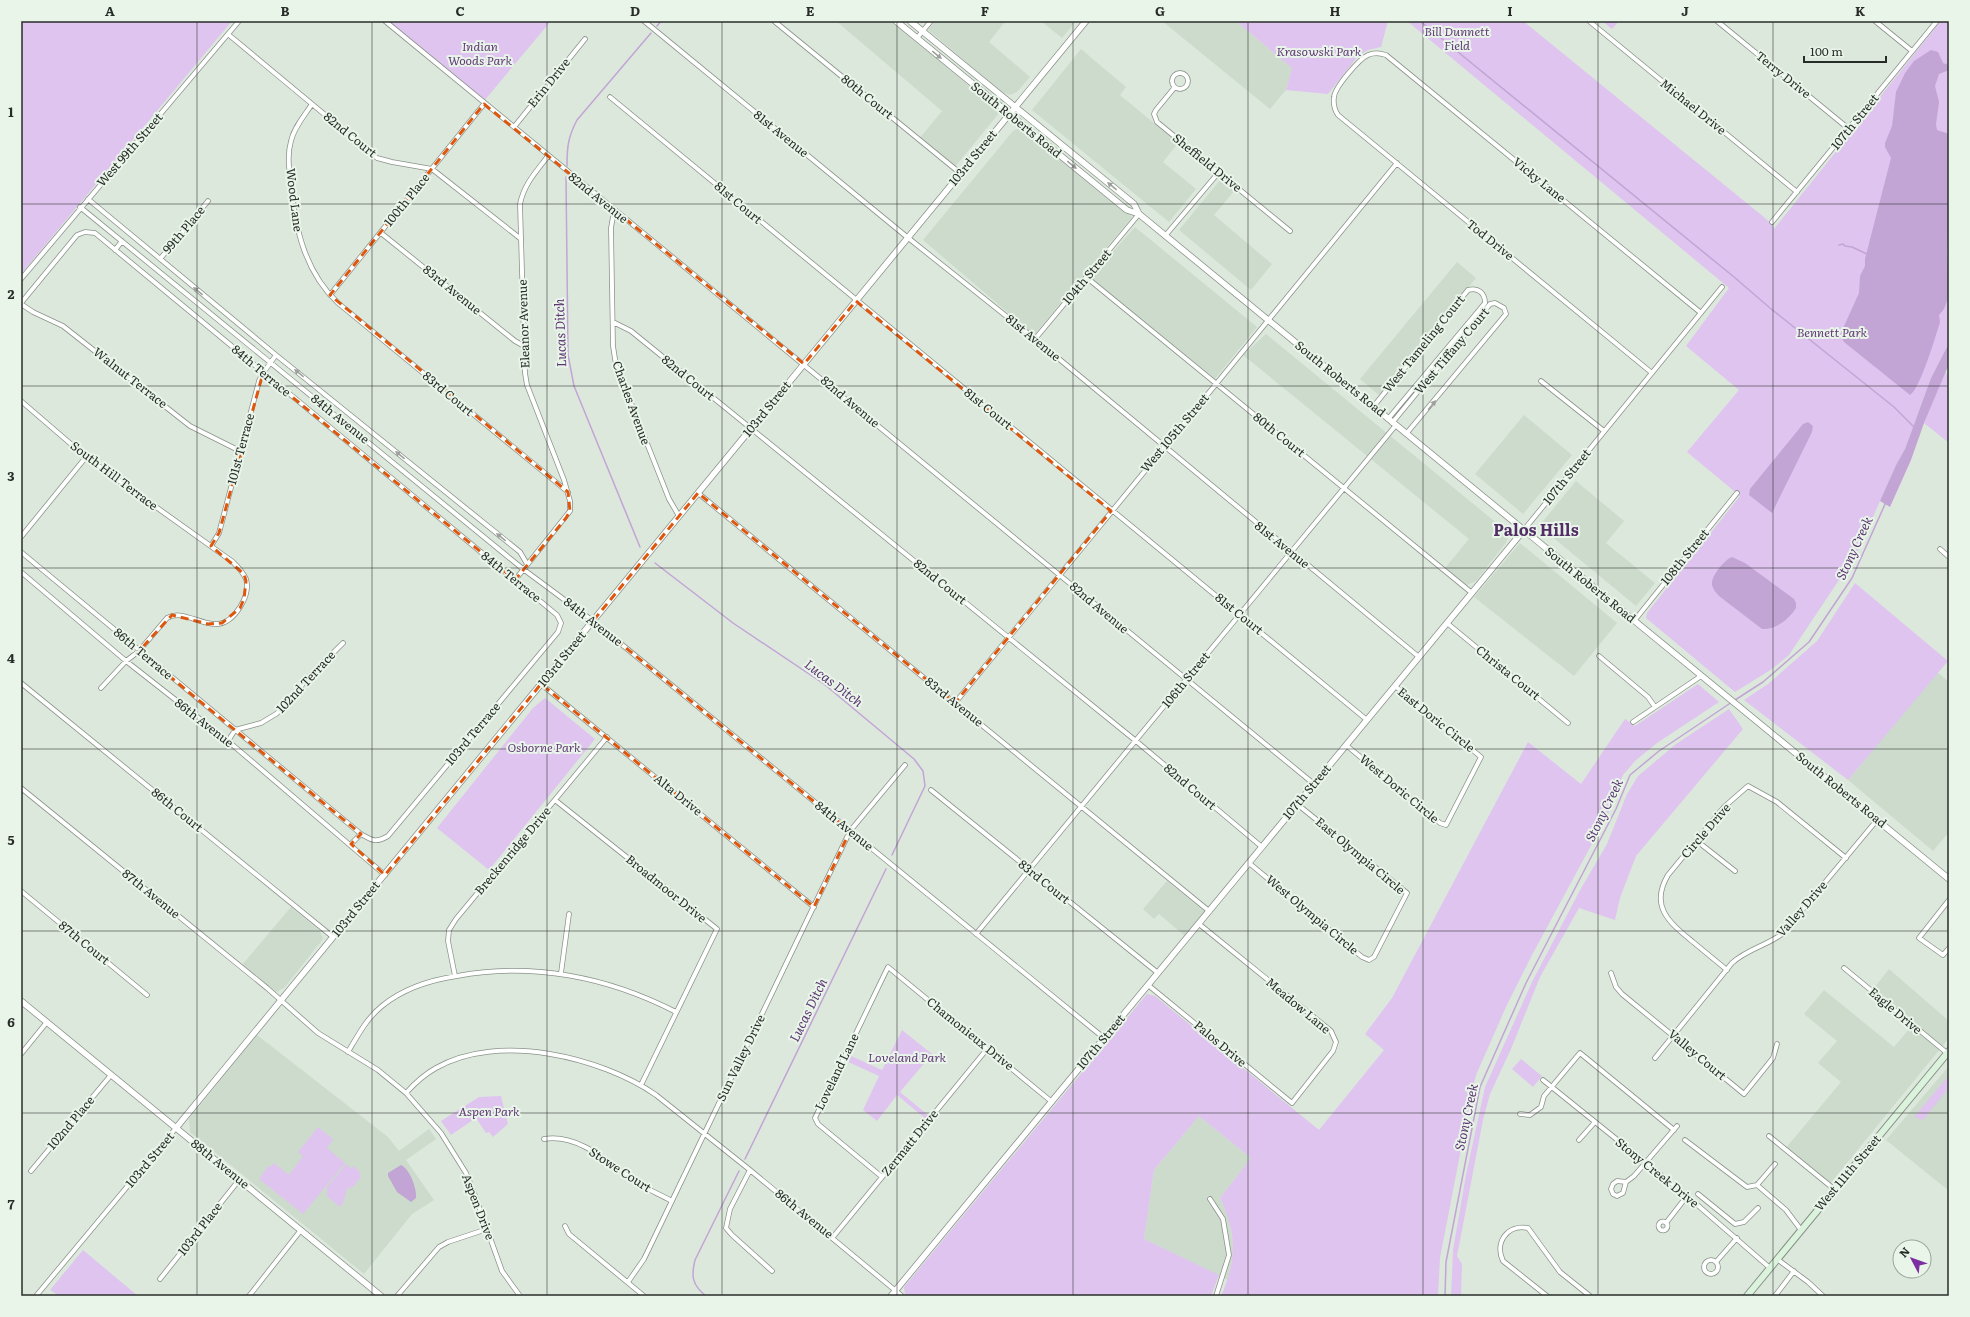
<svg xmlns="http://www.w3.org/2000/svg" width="1970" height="1317" viewBox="0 0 1970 1317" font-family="Literata,serif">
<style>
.built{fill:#ccdbcc}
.green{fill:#dec4ef}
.water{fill:#c2a4d5}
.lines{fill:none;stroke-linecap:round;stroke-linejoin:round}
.stream{stroke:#c2a4d5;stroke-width:1.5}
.minor-casing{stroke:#899389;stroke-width:5.5}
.tertiary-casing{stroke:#899389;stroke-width:7}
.secondary-casing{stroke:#899389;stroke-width:8}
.minor{stroke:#fff;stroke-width:4}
.tertiary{stroke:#fff;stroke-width:5.5}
.secondary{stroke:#dbf3dc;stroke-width:6}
.oneway{fill:#9ea09e}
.marked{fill:none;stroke:#de570d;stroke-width:3;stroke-dasharray:8 5;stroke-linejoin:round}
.grid{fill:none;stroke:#282c28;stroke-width:1;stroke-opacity:0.55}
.labels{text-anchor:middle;stroke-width:4;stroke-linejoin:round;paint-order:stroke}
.park-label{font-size:12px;font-style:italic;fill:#613a76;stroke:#eaf5ea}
.street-label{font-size:12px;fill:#282c28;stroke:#eaf5ea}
.water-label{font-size:13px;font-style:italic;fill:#5c3672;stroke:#eaf5ea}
.district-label{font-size:16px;font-weight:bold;fill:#512d65;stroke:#eaf5ea}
.neatline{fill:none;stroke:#282c28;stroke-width:1.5}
.grid-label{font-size:13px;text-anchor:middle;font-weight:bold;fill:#282c28}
</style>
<rect width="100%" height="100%" fill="#dde8dd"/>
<path class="built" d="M836,21H892L1000,112L954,168L919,139L942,111Z
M935,21H1002L1004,23L989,42L1030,77L1017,92L1010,95L1002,92L928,30Z
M1041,21H1076L1062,38Z
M1162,21H1236L1292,68L1286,90L1270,109Z
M1081,49L1126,87L1120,95L1178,143L1163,162L1196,189L1169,222L1032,110Z
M1020,127L1132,217L1034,335L923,240L1013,131Z
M1221,179L1235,190L1214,215L1272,264L1251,290L1179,230Z
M1135,227L1257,327L1215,379L1090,277Z
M1457,262L1476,278L1380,396L1360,379Z
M1266,334L1510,534L1505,544L1476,581L1467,585L1445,568L1469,539L1243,355Z
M1524,415L1572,455L1523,514L1475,474Z
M1576,481L1624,521L1606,543L1655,583L1636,606L1539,526Z
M1520,543L1617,623L1574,676L1474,597Z
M1937,672L1949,682V832L1933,851L1848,780Z
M1167,881L1205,912L1185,936L1159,914L1154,919L1143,909Z
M291,907L320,931L323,939L285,987L277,992L272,990L242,965Z
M1889,969L1949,1021V1038L1829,1185L1785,1149L1841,1082L1818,1063L1837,1041L1804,1014L1824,990L1894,1047L1915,1022L1874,988Z
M257,1035L388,1137L399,1151L429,1129L436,1139L406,1160L434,1200L412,1214L364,1274L190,1132L189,1119Z
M1949,1066V1191L1886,1140Z
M1199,1116L1251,1158L1220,1198L1229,1218L1234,1251L1228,1280L1144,1239L1154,1170Z"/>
<path class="green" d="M21,21H232L21,274Z
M388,21H551L484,101Z
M1236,21H1388L1381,47L1368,50L1358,56L1328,94L1286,90L1292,68Z
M1407,21H1523L1765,218L1773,225L1774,229L1940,22L1939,21H1949V343L1931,378L1905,449L1896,465L1857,553L1789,655L1772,669L1735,692L1646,618L1647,613L1740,496L1687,452L1739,390L1686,346L1729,288Z
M1602,21H1619L1612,29Z
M1945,372L1949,376V443L1924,423Z
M1855,583L1948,661L1848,780L1744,700L1768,684L1817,641Z
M1698,684L1719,702L1657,743L1636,760L1623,775L1608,814L1531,957L1506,1007L1476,1075L1473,1087L1440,1258L1438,1296H1221C1237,1260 1237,1233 1220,1198L1251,1158L1199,1116L1154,1170L1144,1239L1219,1275L1211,1296L905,1295L904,1287L1147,994L1155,996L1319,1130L1384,1050L1365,1034L1392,998L1528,742L1581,784L1625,719L1635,726Z
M545,698L595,739L489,870L437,828L533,708Z
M1729,709L1743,729L1636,856L1620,898L1615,920L1579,908L1540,977L1511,1049L1490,1094L1483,1120L1457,1256L1462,1264L1461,1296H1451L1453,1250L1466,1175L1485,1087L1532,982L1579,892L1607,844L1627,794L1638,776L1676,744Z
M902,1030L932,1054L900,1092L928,1115L926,1119L897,1095L877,1121L863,1110L879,1076L846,1061L849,1055L882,1070Z
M1521,1059L1542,1076L1533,1087L1512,1069Z
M1949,1075V1088L1923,1120L1914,1117Z
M501,1096L508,1124L493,1137L489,1132L486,1133L476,1118L451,1135L441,1121L479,1097Z
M318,1127L333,1139L327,1148L345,1163L303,1214L259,1179L268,1166L270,1167L274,1163L289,1175L303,1156L298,1152Z
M346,1164L351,1168L353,1166L359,1171L361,1177L352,1188L349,1187C344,1193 347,1198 340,1207L327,1196V1187Z
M83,1250L138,1296H59L50,1290Z"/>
<path class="water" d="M1931,50L1938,52L1943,63L1949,65V70L1939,74L1935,86L1939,102L1936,124L1937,130L1949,134V221L1947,248L1949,296L1944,309L1939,315L1940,322C1936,335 1920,389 1910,395L1844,342L1840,335L1859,293L1860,276L1865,266V259L1891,158L1885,147V143L1892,126L1896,92L1905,73L1914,61Z
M1949,343V364L1924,423L1911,460L1890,507L1880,501L1896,465L1905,449L1931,378Z
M1808,422L1813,426L1812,432L1772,513L1749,495L1750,489L1803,424Z
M1732,557L1745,563L1794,599L1796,603V608C1789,619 1776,630 1762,629L1719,596C1716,593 1713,589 1712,585C1711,576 1724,560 1732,557Z
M401,1165C410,1169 417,1189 416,1198L411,1202L397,1192L388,1176V1173Z"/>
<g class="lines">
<path class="stream" d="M1420,21L1734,277L1770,308L1894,407L1913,426
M657,26L661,21
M567,166C567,147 568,137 577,120L651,33
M566,177L568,355L574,386L640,547
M1839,245L1843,244L1845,246L1852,247L1867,254
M655,563L733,623L824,684L914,759L923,771L925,786L892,855
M1735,700L1763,682L1809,642L1852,578L1886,502
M745,1159L886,869
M706,1296C692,1285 691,1276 695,1260L739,1171
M1445,1296L1446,1262L1480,1087L1526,983L1616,809L1630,775L1659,751L1732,702"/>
<g class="minor-casing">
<path id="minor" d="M385,21L1314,784
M644,21L907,237L1035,339L1419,657
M774,21L960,173
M1589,21L1797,192
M1717,21L1849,129
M1875,21L1912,51
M229,35L377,158L392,162L432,169L521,239
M917,38L931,21
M1172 81a8 8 0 1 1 16 0a8 8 0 1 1-16 0Z
M1175,87L1156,110L1154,114L1157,122L1290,231
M610,97L1367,720
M312,104C305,115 294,127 291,141C287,155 289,169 291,183C295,227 304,271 338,303L568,492
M514,127L585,39
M88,199L276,355L520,552L527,564
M80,207L523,569L593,621L1104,1038
M614,211L611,228L613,346L616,365L669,499L679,516
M1772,222L1937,21
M381,233L515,341L524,346
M1165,236L1219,172
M115,250L122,241
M160,259L208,201
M1086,277L1472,593
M21,279L239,21
M330,295L484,104
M21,303L77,235L85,232L95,233L557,615L561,623L558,632L388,836C376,843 373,841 361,834L21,552
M21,304L33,312L63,326L190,426L240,451
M613,322L631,331L1136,741L1262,847
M1035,339L1139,214
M1652,373L1338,115C1334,109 1333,104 1334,97C1335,87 1359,59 1368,55C1375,52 1380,53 1386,55L1701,313
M1541,381L1604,431
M21,401L86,457L233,562C238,567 243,572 246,579C251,595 235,622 218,624C201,626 183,609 167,618L139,651L126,661L101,688
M1373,407L1468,290C1478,287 1485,293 1485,303L1388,419
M1392,423L1490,304L1495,303L1504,308L1506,314L1406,434
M698,493L1209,911
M1523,531L1722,287
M21,537L86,457
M211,546L219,533L259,381L263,373L276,355
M1940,549L1949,557
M21,572L126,661L228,741L385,875
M515,580L570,511V501L564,480L527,385L525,373L520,204C524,184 536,172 548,156
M1634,621L1737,493
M1447,623L1568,723
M1599,656L1648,697L1655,707
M21,683L333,937
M541,684L814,907
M955,703L1397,163
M1633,722L1701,676
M228,741L235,730L261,723L276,714L291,701L304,682L343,643
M1346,745L1440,823L1446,825L1481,757L1395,686
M21,788L267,988L318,1033L378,1070L406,1093L441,1133L466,1173L473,1190L502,1271L520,1296
M931,790L1158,973
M555,800L717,929L641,1085
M1697,841L1735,871
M351,844L361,834
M1249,863L1362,957L1369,960L1374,957L1407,893L1297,804
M21,891L147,995
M1949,900L1919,938L1943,955L1949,948
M976,934L1396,425
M1844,968L1947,1053
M1727,970C1715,960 1704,951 1693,942C1670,923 1649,907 1668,875L1724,807L1748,786L1777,802L1846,858
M561,973L569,914
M1611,973L1616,987L1622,994L1744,1094L1773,1058L1777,1044
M455,976L448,941L449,930L456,919L607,737
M1148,985L1292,1103L1333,1051L1336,1042L1331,1031L1199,924
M348,1052C358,1035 367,1018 382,1006C404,988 430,980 457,976C533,962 608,977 676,1012
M21,1054L47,1022
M1655,1058L1732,963C1747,949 1766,946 1782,934L1877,820
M1543,1080L1687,1196L1770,1268
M406,1093C415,1083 425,1074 436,1068C498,1032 601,1057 656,1095L750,1170L902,1296
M1520,1114L1530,1115L1541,1107L1544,1096L1580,1053L1674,1130
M1769,1136L1834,1189
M544,1139C580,1133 611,1165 639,1184C649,1190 661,1195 672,1201
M1579,1140L1595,1122
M1685,1140L1747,1187L1757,1185L1786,1210L1801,1230
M750,1170L730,1209L726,1228L732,1235L772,1271
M31,1171L111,1075
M882,1177L818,1124L815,1118L888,967L1052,1102
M1626,1182L1623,1193L1617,1196L1613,1194L1611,1189L1613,1184L1617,1181L1626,1182L1634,1176L1677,1126
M1757,1185L1775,1164
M1698,1194L1735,1224L1744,1222L1758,1208
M1210,1199L1223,1219L1229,1255L1216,1296
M1658.5 1226a4.5 4.5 0 1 1 9 0a4.5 4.5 0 1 1-9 0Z
M1666,1223L1687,1196
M565,1226L569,1234L644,1296
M833,1237L987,1049
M1777,1259L1808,1282L1823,1296
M1704 1267a7 7 0 1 1 14 0a7 7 0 1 1-14 0Z
M1716,1262L1737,1238
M160,1279L239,1180
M628,1282L644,1259L850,831L905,765
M36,1296L176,1128
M249,1296L301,1230
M397,1296L439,1247L448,1242L487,1229
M1547,1296L1503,1261C1494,1242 1508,1224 1528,1228L1560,1272L1590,1296
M1775,1296L1794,1271"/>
</g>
<g class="tertiary-casing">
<path id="tertiary" d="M896,21L1127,210L1139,214L1949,879
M910,21L1134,204L1139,214
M21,1001L381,1296
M176,1128L1086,21
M891,1296L1523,531"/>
</g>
<g class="secondary-casing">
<path id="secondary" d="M1747,1296L1949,1051"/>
</g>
<use href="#minor" class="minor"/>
<use href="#tertiary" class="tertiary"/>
<use href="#secondary" class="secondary"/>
</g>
<defs><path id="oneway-solid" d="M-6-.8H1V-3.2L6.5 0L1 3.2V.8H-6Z"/></defs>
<g class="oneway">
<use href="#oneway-solid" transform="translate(937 55) rotate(39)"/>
<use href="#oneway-solid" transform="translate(1072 165) rotate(39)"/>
<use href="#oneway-solid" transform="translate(1112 186) rotate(-141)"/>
<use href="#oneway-solid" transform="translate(198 291) rotate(-141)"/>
<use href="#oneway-solid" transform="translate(299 373) rotate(-141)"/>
<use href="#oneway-solid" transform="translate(1432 405) rotate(-51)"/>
<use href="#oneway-solid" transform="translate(400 455) rotate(-141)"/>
<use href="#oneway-solid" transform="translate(501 537) rotate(-141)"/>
</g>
<path class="marked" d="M484,104L804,364L856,301L1111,511L955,703L698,493L593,621L850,831L814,907L541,684L385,875L351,844L361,834L139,651L172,615L208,624L222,623L240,608L244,599L246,581L244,574L211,546L219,533L263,373L515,580L566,518L570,511L568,492L330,295Z"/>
<path class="grid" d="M197,21V1296M372,21V1296M547,21V1296M722,21V1296M897,21V1296M1073,21V1296M1248,21V1296M1423,21V1296M1598,21V1296M1773,21V1296M21,204H1949M21,386H1949M21,568H1949M21,749H1949M21,931H1949M21,1113H1949"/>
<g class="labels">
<g class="park-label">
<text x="1457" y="36">Bill Dunnett<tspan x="1457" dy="14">Field</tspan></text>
<text x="480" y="51">Indian<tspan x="480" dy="14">Woods Park</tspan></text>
<text x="1319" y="56">Krasowski Park</text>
<text x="1832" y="337">Bennett Park</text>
<text x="544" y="752">Osborne Park</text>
<text x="907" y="1062">Loveland Park</text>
<text x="489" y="1116">Aspen Park</text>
</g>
<g class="street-label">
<text transform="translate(1783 75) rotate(39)" y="4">Terry Drive</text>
<text transform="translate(549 83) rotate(-51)" y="4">Erin Drive</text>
<text transform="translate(867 97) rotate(39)" y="4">80th Court</text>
<text transform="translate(1693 107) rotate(39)" y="4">Michael Drive</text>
<text transform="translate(1016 120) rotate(39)" y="4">South Roberts Road</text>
<text transform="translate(1855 122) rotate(-51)" y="4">107th Street</text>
<text transform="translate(781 134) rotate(39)" y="4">81st Avenue</text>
<text transform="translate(350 135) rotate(39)" y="4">82nd Court</text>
<text transform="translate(130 150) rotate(-49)" y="4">West 99th Street</text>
<text transform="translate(973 158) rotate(-51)" y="4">103rd Street</text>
<text transform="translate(1207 163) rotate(39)" y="4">Sheffield Drive</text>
<text transform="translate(1539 180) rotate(39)" y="4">Vicky Lane</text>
<text transform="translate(598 198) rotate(39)" y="4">82nd Avenue</text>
<text transform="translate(294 200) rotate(83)" y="4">Wood Lane</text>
<text transform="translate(407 200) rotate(-51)" y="4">100th Place</text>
<text transform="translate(738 203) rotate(40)" y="4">81st Court</text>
<text transform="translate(184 230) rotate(-50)" y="4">99th Place</text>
<text transform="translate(1490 240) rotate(39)" y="4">Tod Drive</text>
<text transform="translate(1087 277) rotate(-50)" y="4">104th Street</text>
<text transform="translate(452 290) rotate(39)" y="4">83rd Avenue</text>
<text transform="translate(524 324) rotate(-92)" y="4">Eleanor Avenue</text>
<text transform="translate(1033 338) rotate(39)" y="4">81st Avenue</text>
<text transform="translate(1424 344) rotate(-51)" y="4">West Tameling Court</text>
<text transform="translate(1452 351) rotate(-50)" y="4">West Tiffany Court</text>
<text transform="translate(261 371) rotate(40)" y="4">84th Terrace</text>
<text transform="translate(130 378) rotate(38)" y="4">Walnut Terrace</text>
<text transform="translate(688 378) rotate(39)" y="4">82nd Court</text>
<text transform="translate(1340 379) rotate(39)" y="4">South Roberts Road</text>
<text transform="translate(448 394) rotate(40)" y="4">83rd Court</text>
<text transform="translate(850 402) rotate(40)" y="4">82nd Avenue</text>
<text transform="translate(631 403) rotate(70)" y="4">Charles Avenue</text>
<text transform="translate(767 409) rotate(-51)" y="4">103rd Street</text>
<text transform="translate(988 409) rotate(39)" y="4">81st Court</text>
<text transform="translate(340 419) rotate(39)" y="4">84th Avenue</text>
<text transform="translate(1175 433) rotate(-50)" y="4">West 105th Street</text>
<text transform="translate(1279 435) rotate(39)" y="4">80th Court</text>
<text transform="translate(241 449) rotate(-75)" y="4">101st Terrace</text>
<text transform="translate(114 476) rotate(37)" y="4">South Hill Terrace</text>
<text transform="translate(1567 477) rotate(-51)" y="4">107th Street</text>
<text transform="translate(1282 545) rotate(39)" y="4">81st Avenue</text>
<text transform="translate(1685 557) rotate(-51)" y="4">108th Street</text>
<text transform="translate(511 577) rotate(39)" y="4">84th Terrace</text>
<text transform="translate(940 582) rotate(39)" y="4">82nd Court</text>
<text transform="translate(1590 585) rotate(39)" y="4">South Roberts Road</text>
<text transform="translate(1099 608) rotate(40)" y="4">82nd Avenue</text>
<text transform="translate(1239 614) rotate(39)" y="4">81st Court</text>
<text transform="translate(593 622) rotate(38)" y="4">84th Avenue</text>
<text transform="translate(143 654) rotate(40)" y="4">86th Terrace</text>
<text transform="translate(562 659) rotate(-51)" y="4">103rd Street</text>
<text transform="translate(1508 673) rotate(39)" y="4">Christa Court</text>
<text transform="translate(1186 680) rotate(-51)" y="4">106th Street</text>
<text transform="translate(306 682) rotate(-47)" y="4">102nd Terrace</text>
<text transform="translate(954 702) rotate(39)" y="4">83rd Avenue</text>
<text transform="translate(1436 720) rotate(39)" y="4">East Doric Circle</text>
<text transform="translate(204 723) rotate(38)" y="4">86th Avenue</text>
<text transform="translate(473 734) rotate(-50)" y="4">103rd Terrace</text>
<text transform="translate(1190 787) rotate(40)" y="4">82nd Court</text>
<text transform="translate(1399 789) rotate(40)" y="4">West Doric Circle</text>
<text transform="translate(1841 790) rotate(39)" y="4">South Roberts Road</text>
<text transform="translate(1307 792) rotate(-50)" y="4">107th Street</text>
<text transform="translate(678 795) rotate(39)" y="4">Alta Drive</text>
<text transform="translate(177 810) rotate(39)" y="4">86th Court</text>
<text transform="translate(844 826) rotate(39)" y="4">84th Avenue</text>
<text transform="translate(1706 831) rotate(-49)" y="4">Circle Drive</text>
<text transform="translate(513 851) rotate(-50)" y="4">Breckenridge Drive</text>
<text transform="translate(1360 856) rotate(40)" y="4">East Olympia Circle</text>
<text transform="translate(1044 882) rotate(39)" y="4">83rd Court</text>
<text transform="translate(666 889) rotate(39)" y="4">Broadmoor Drive</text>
<text transform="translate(151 894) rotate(39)" y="4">87th Avenue</text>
<text transform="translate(356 909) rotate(-51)" y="4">103rd Street</text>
<text transform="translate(1802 909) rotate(-49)" y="4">Valley Drive</text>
<text transform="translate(1312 915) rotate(40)" y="4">West Olympia Circle</text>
<text transform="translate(84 943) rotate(39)" y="4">87th Court</text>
<text transform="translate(1298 1006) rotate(40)" y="4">Meadow Lane</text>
<text transform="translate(1895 1011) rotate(40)" y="4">Eagle Drive</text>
<text transform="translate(970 1034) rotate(39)" y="4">Chamonieux Drive</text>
<text transform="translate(1101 1042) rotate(-50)" y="4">107th Street</text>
<text transform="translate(1220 1044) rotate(40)" y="4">Palos Drive</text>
<text transform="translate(1697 1055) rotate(40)" y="4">Valley Court</text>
<text transform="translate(741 1058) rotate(-64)" y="4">Sun Valley Drive</text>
<text transform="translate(837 1072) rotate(-64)" y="4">Loveland Lane</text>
<text transform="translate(71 1123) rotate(-50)" y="4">102nd Place</text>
<text transform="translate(910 1143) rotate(-51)" y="4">Zermatt Drive</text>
<text transform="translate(150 1160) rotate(-50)" y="4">103rd Street</text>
<text transform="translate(220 1164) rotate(39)" y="4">88th Avenue</text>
<text transform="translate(620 1170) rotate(33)" y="4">Stowe Court</text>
<text transform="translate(1657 1173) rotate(39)" y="4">Stony Creek Drive</text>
<text transform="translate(1848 1173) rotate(-50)" y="4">West 111th Street</text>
<text transform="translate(478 1207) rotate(69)" y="4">Aspen Drive</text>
<text transform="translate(804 1214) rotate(39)" y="4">86th Avenue</text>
<text transform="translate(200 1229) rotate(-52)" y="4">103rd Place</text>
</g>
<g class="water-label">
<text transform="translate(560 333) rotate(-92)" y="5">Lucas Ditch</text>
<text transform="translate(1854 548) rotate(-65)" y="5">Stony Creek</text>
<text transform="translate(834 683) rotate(37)" y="5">Lucas Ditch</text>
<text transform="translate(1604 810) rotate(-64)" y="5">Stony Creek</text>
<text transform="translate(808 1010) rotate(-64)" y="5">Lucas Ditch</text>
<text transform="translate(1466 1117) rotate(-78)" y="5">Stony Creek</text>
</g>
<g class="district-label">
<text x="1536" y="536">Palos Hills</text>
</g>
</g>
<rect width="1970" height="1317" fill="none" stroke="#eaf5ea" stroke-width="44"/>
<g transform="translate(1912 1259) rotate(311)"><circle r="19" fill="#eaf5ea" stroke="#9ca59c"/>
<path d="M0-3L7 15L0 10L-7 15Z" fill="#7b2fa1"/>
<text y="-6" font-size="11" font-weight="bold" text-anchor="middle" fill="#282c28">N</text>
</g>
<path d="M1804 56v6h82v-6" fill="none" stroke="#282c28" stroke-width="2"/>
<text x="1810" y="56" font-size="12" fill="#282c28" stroke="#eaf5ea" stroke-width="3" paint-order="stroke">100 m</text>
<rect x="22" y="22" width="1926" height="1273" class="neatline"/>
<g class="grid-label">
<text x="110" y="16">A</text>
<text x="285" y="16">B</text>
<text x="460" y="16">C</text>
<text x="635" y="16">D</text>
<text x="810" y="16">E</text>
<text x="985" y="16">F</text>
<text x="1160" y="16">G</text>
<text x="1335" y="16">H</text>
<text x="1510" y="16">I</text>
<text x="1685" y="16">J</text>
<text x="1860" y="16">K</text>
<text x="11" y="117">1</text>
<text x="11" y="299">2</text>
<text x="11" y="481">3</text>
<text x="11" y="663">4</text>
<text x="11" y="845">5</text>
<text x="11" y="1027">6</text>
<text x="11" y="1209">7</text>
</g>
</svg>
